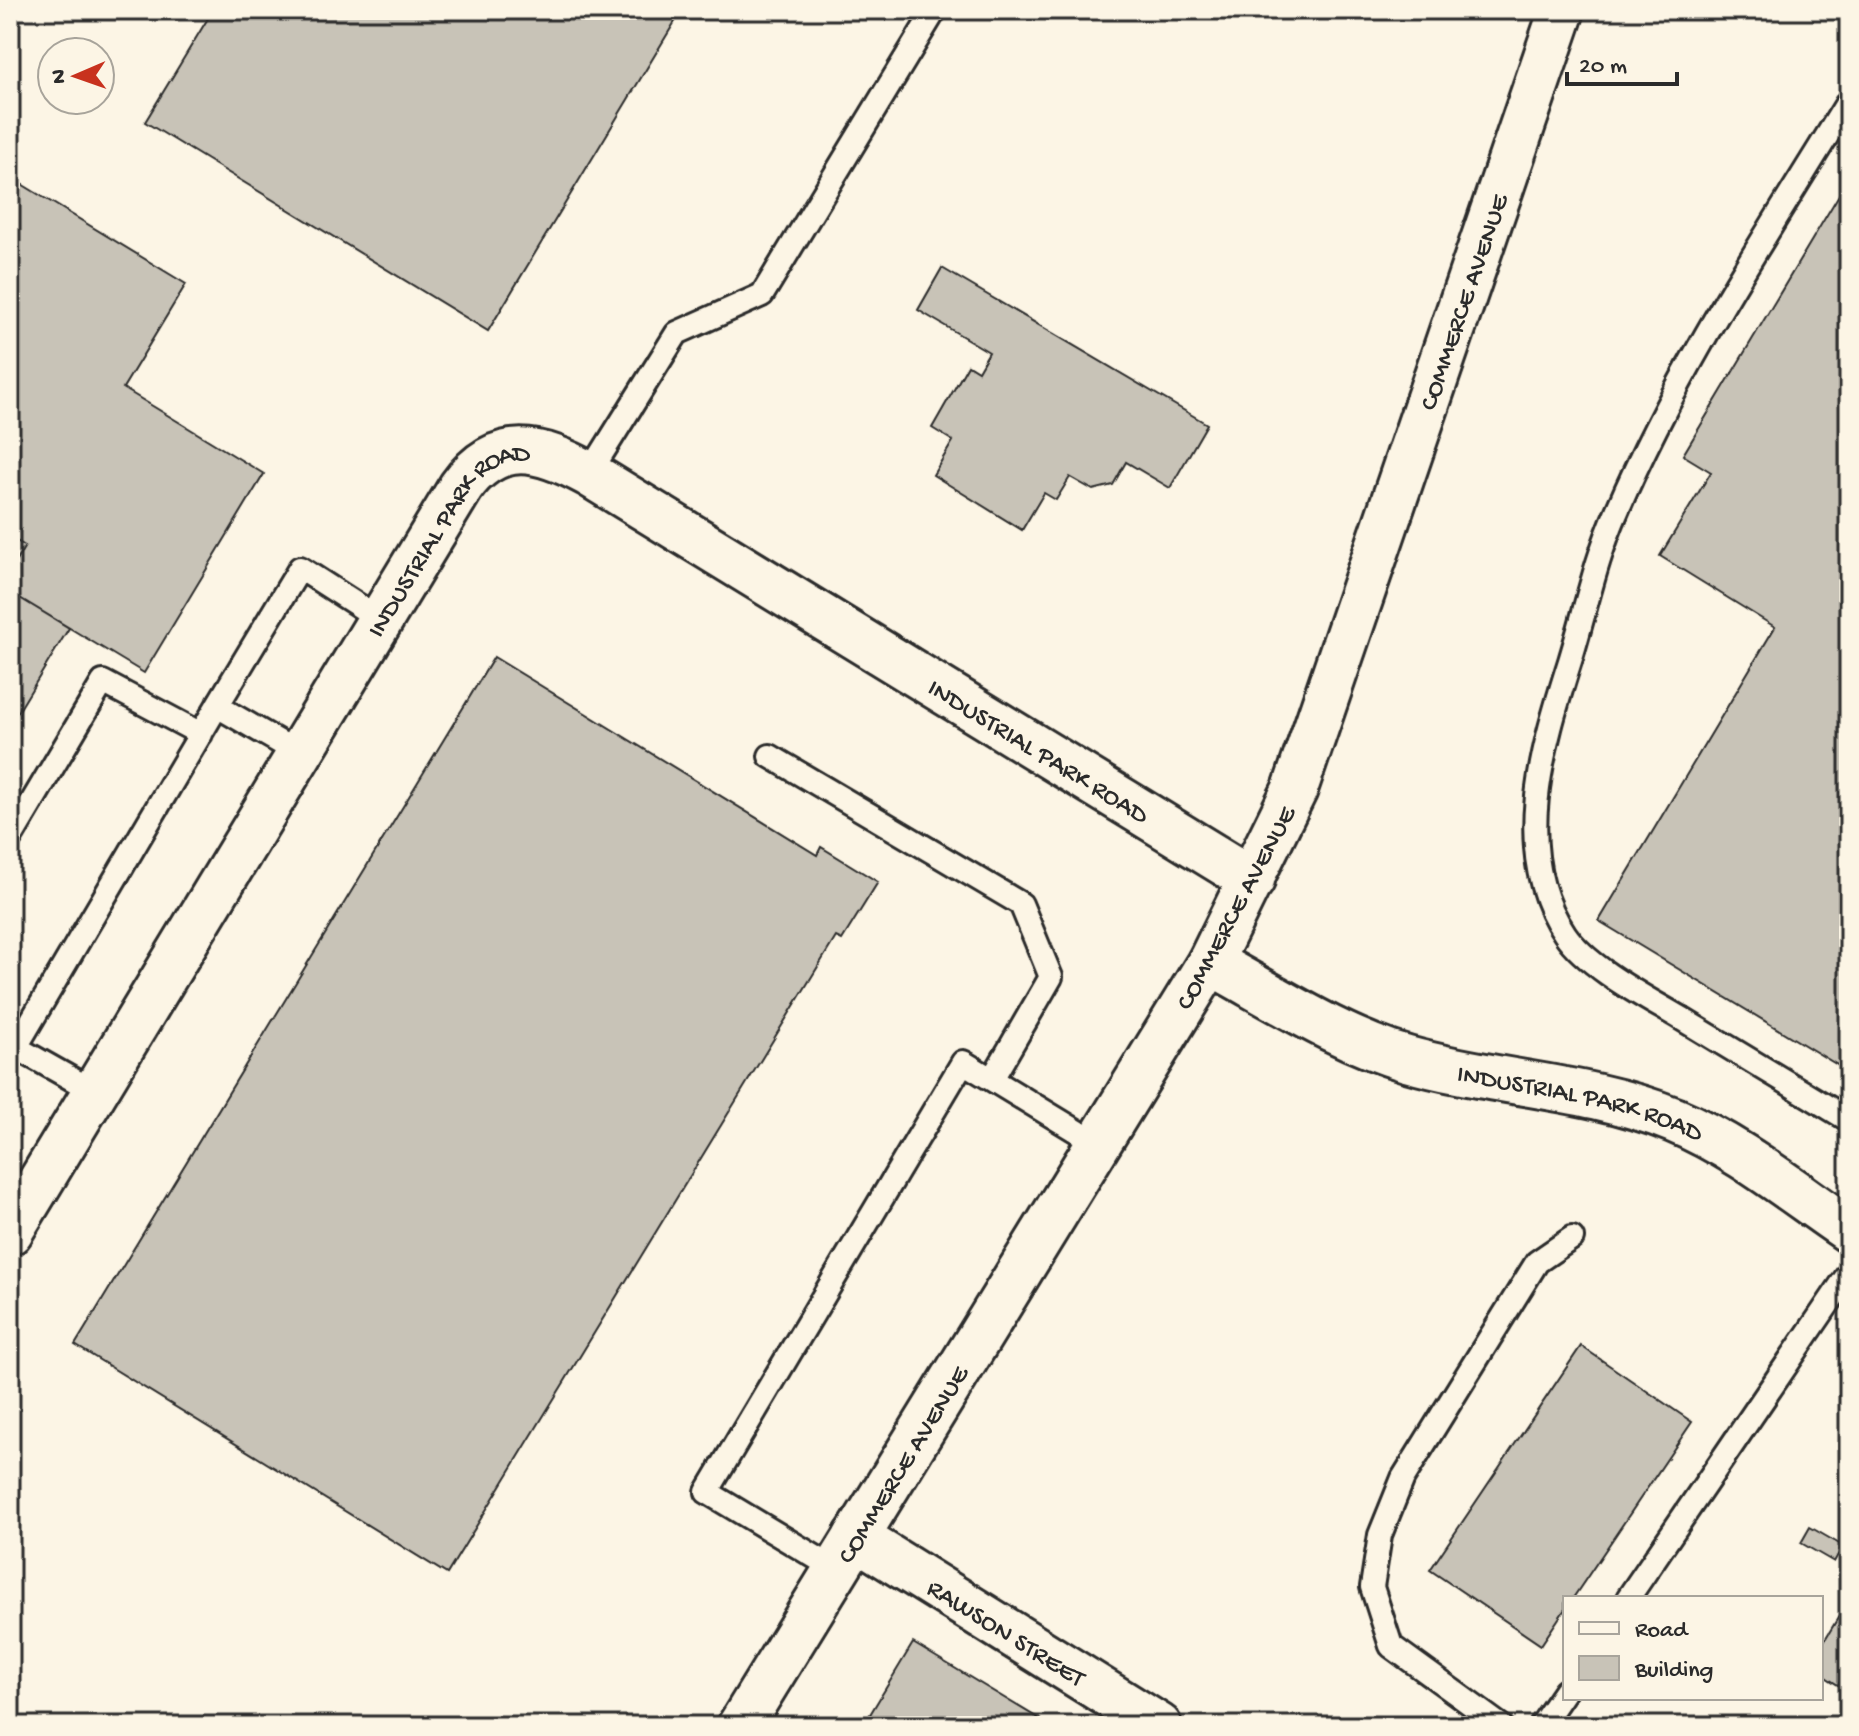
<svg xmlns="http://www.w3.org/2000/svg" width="1859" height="1736" viewBox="0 0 1859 1736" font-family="'Gochi Hand',sans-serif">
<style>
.building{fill:#c8c3b7;stroke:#2b2b2b;stroke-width:2}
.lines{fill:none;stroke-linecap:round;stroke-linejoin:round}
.lane-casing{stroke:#2b2b2b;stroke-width:28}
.street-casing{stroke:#2b2b2b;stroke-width:50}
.secondary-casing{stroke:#2b2b2b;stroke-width:50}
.lane{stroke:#fcf5e5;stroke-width:22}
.street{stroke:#fcf5e5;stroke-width:44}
.secondary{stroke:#fcf5e5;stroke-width:44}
.labels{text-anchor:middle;stroke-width:6;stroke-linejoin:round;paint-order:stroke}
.street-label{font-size:26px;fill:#2b2b2b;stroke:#fcf5e5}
</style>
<rect width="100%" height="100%" fill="#fcf5e5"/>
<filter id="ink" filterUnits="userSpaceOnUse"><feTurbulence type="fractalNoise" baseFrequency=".0125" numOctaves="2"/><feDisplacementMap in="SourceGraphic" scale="16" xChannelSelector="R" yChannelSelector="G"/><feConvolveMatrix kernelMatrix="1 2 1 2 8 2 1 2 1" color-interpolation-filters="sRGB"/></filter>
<g filter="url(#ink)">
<path class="building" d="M213,10H682L488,331L145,122Z
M10,177L186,284L123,388L264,474L144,673L10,592V571L25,546L10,537Z
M1849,178V1072L1599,921L1775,627L1660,556L1711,472L1683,455Z
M942,268L1207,424L1170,488L1126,462L1113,485L1093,490L1070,477L1056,500L1044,493L1022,530L933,475L953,441L932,428L968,365L978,371L989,352L918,310Z
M10,537L25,546L10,571Z
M10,592L69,628L10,725Z
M494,657L817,855L821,847L878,882L842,940L836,937L447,1574L75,1345Z
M1581,1346L1692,1422L1573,1598H1565V1609L1541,1645L1430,1570Z
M1810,1527L1843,1546L1834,1562L1801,1543Z
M1841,1613L1849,1618V1668L1838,1685L1821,1674V1646Z
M913,1643L1051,1726H863Z"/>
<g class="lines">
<g class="lane-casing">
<path id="lane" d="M1849,100C1767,234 1679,366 1617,511C1596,558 1585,612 1570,661C1543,746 1510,853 1565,934C1588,968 1647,998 1682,1019C1738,1053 1793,1086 1849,1120
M589,474L677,333L762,295L935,10
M217,706L300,568L381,620
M770,756L1021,904L1051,977L992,1079
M10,839L103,682L201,734
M10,1044L95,1092
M16,1047L217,706L300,754
M837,1570L707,1492L963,1062L1098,1144
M1628,1598L1849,1273
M1501,1726L1391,1646L1372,1587L1380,1535L1403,1478L1537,1262L1572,1238
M1541,1726L1565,1691"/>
</g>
<g class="street-casing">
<g id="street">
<path id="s1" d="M1210,962L1295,789L1562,10"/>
<path id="s2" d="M10,1232L461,487C498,435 541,448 589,474L1252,880"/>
<path id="s3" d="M856,1537L1159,1726"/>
</g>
</g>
<g class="secondary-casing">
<g id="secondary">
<path id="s4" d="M740,1726L1210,962C1273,996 1338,1039 1407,1059C1495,1084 1588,1085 1674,1120C1737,1146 1793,1192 1849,1230"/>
</g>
</g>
<use href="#lane" class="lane"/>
<use href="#street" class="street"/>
<use href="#secondary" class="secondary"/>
</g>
</g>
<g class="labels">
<g class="street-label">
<text dy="9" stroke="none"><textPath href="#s1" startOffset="708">COMMERCE AVENUE</textPath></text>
<text dy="9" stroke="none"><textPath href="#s2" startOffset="826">INDUSTRIAL PARK ROAD</textPath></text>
<text dy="9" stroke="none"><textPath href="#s2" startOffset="1544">INDUSTRIAL PARK ROAD</textPath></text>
<text transform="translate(1234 907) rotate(-62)" y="9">COMMERCE AVENUE</text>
<text dy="9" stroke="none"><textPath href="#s4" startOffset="1296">INDUSTRIAL PARK ROAD</textPath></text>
<text dy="9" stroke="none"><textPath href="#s4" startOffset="308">COMMERCE AVENUE</textPath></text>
<text dy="9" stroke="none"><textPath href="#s3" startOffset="178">RAWSON STREET</textPath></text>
</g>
</g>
<rect width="1859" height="1736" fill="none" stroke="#fcf5e5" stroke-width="40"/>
<rect x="20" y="20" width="1819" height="1696" fill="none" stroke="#2b2b2b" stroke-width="3" filter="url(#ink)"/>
<rect x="1563" y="1596" width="260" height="104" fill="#fcf5e5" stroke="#a8a49b" stroke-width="2"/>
<rect x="1579" y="1622" width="40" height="12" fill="#fcf5e5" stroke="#a8a49b" stroke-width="2"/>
<text x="1635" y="1636" font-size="24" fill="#2b2b2b">Road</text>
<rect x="1579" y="1656" width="40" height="24" fill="#c8c3b7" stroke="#a8a49b" stroke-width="2"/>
<text x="1635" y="1676" font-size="24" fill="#2b2b2b">Building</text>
<g transform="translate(76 76) rotate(268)"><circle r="38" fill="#fcf5e5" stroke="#a8a49b" stroke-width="2"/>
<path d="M0-6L14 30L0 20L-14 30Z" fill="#c8321e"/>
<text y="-12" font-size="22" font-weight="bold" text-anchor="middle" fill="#2b2b2b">N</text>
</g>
<path d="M1567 72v12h110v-12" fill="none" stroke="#2b2b2b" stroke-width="4"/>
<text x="1579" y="72" font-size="24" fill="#2b2b2b" stroke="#fcf5e5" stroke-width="6" paint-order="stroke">20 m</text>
</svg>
